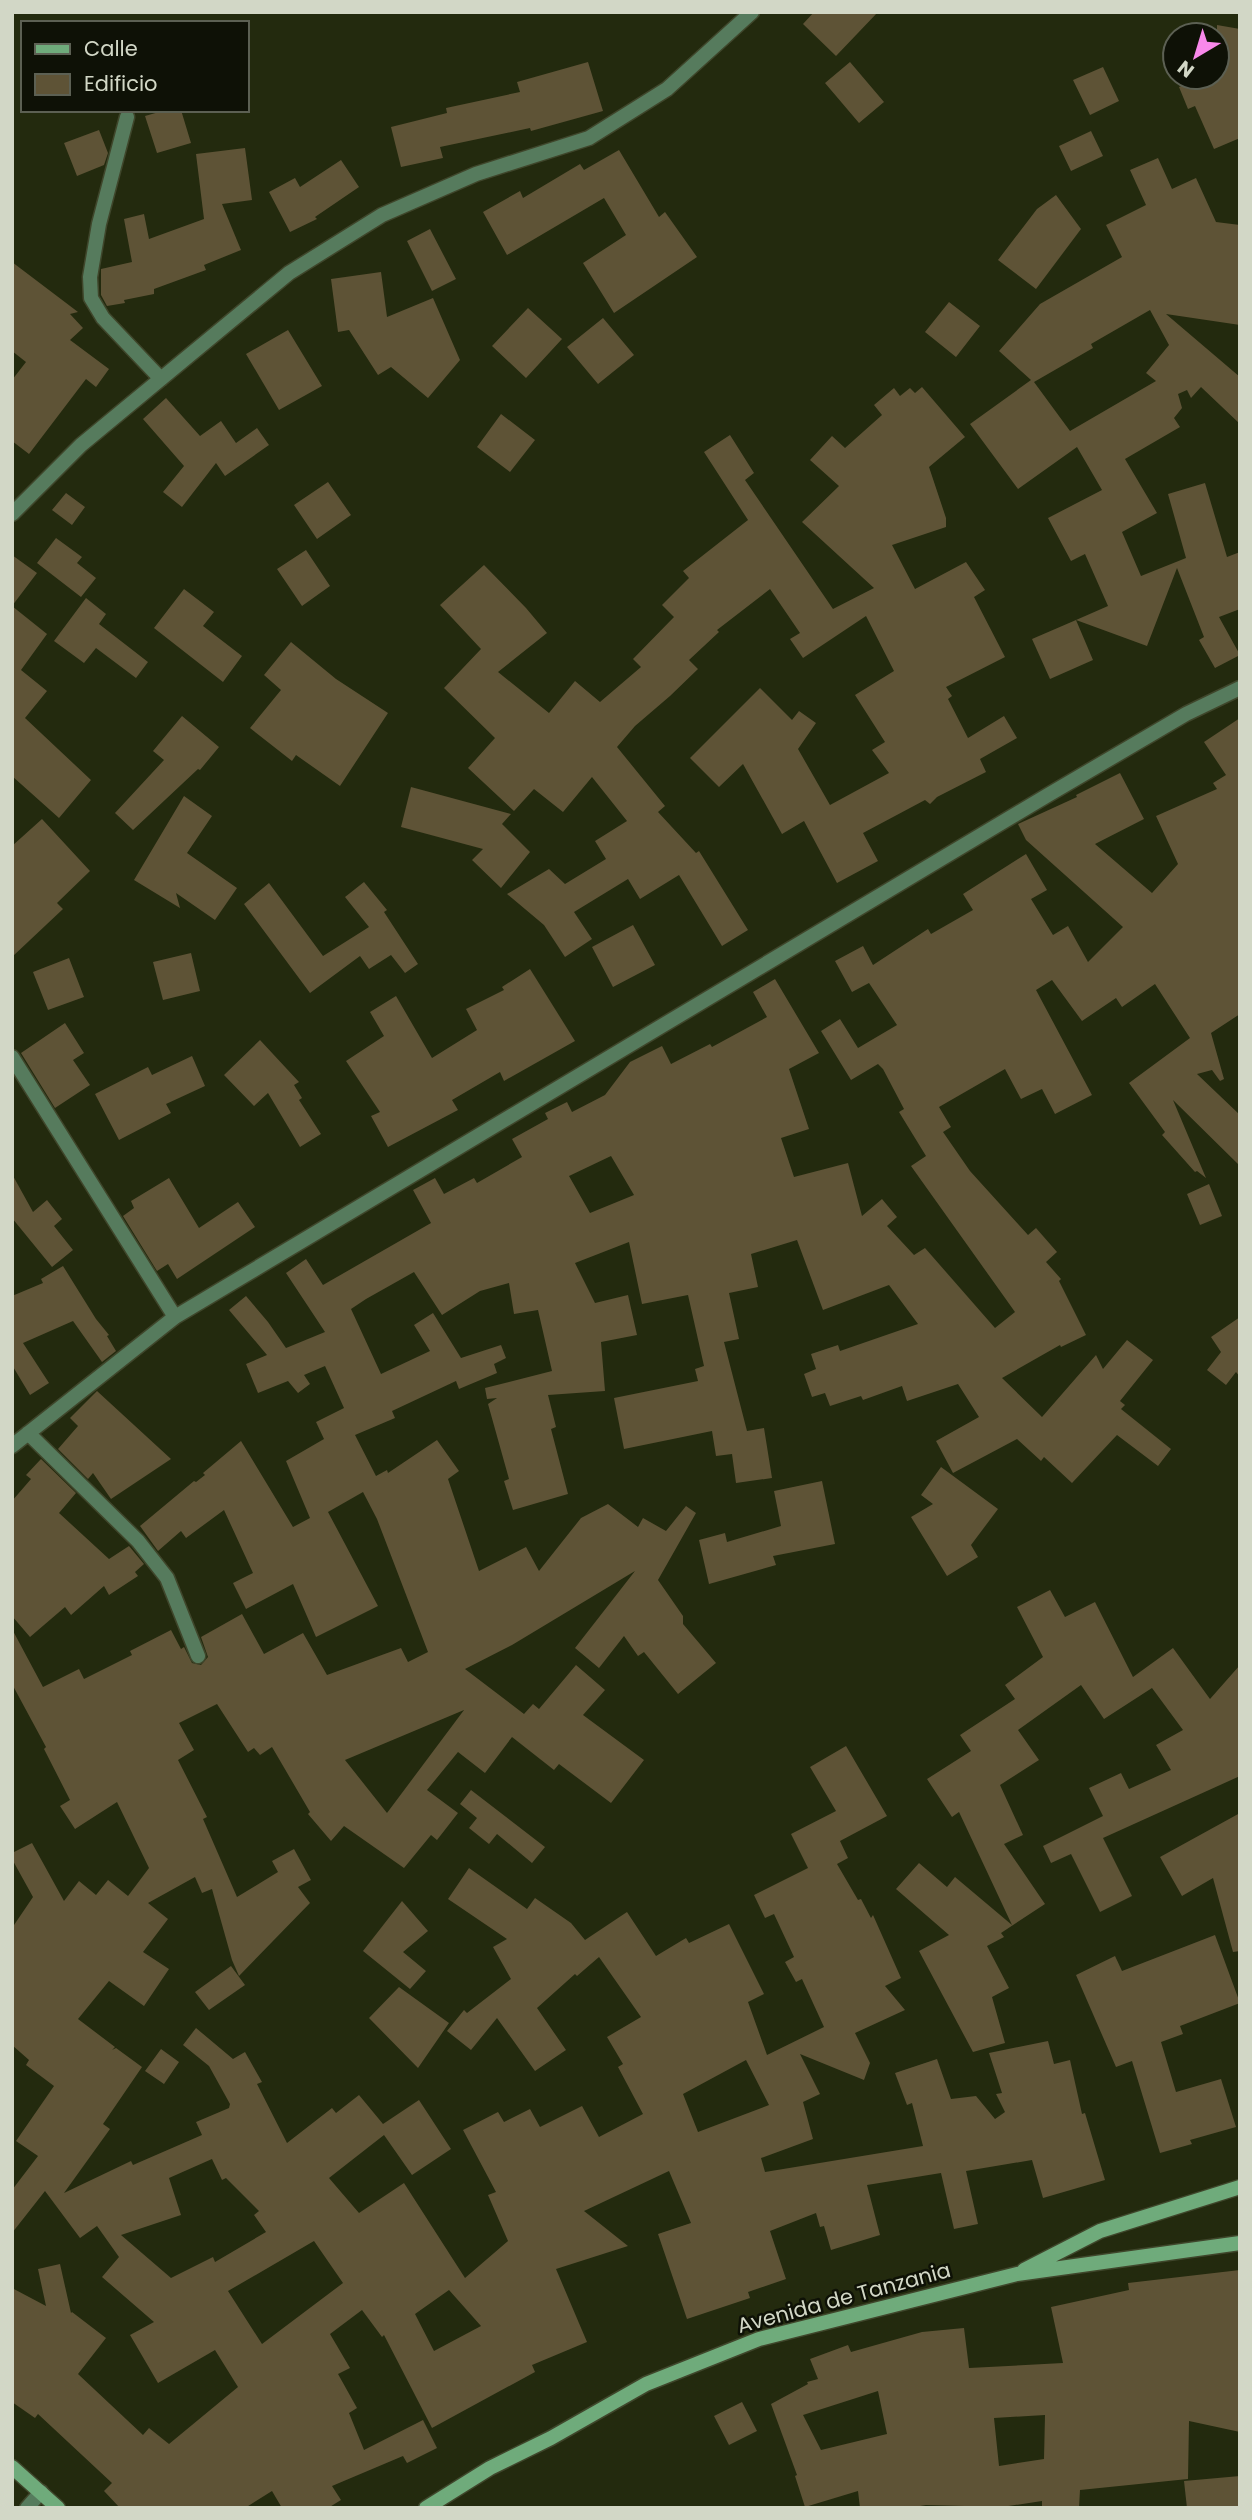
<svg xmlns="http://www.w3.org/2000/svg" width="1252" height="2520" viewBox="0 0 1252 2520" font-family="Poppins,sans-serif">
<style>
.building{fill:#5e5336;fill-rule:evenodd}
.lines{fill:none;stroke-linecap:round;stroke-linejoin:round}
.minor-casing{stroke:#3f462b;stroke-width:17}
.secondary-casing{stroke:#3f462b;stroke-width:17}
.minor{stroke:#567b5d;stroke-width:14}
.secondary{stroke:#6fab7b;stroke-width:14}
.labels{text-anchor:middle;stroke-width:5;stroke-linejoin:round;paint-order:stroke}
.street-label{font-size:21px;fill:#d2d7c6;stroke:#0e1106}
</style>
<rect width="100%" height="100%" fill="#232a0e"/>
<path class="building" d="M814,12H878L836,56L803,24Z
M1217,25L1240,29V138L1214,149L1195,106L1188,109L1179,87L1202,77H1217Z
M588,62L603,111L531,131L530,128L440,147L443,158L401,167L391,127L447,113L446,108L520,92L517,82Z
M850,62L884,102L859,123L825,83Z
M1103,67L1119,101L1090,115L1073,80Z
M166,110H181L191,143L157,153L145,116Z
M99,130L108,153L104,165L77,176L64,143Z
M1091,131L1103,156L1071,171L1059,146Z
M245,148L252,200L222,204L241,250L204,265L206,270L154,289V294L124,300L125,303L107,306L101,295V269L132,262L124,219L144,214L149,239L204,219L196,154Z
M619,150L659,217L665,212L697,257L614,313L583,263L626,235L604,198L507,255L483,212L520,191L523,198L580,164L584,170Z
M1158,158L1172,189L1196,178L1216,222L1240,225V325L1166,314L1240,377V424L1201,387L1191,398L1187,390L1178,394L1182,408L1174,418L1180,427L1125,459L1157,513L1122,532L1141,576L1186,558L1168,494L1205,483L1227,557L1240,552V609L1219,617L1240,655L1215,668L1199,640L1204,637L1177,568L1147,646L1076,620L1108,606L1085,554L1071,561L1048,518L1102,490L1077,447L1018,489L970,424L1031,380L999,351L1040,304L1122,257L1106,225L1146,205L1130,170ZM1150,310L1169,345L1146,373L1156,381L1070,431L1034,382L1093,348L1091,344Z
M341,160L359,187L315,217L317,219L290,232L269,192L295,178L300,187Z
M1056,195L1081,229L1036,289L998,260L1037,209Z
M430,229L456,279L432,291L407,241Z
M12,262L78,312L70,314L83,328L70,340L109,369L96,387L86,379L29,454L12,441V380L26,362L12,351Z
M381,272L387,317L433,298L460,360L428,398L391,367L378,375L349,330L338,332L331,279Z
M949,302L980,326L956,357L925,332Z
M528,308L562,339L526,378L492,346Z
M603,318L634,355L598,384L567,347Z
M288,330L322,386L279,410L246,354Z
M922,387L965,437L929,467L946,518V527L892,545L915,589L966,562L985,590L974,597L1005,657L946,687L952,696L948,699L968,738L1004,716L1017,738L980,759L986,772L937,797L930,804L925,800L863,833L878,861L837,883L804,821L782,834L743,764L719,787L690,758L760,688L792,720L799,711L816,723L798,749L830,805L889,773L872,750L885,742L855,695L894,671L866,616L803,658L790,639L800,633L770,589L717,630L719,632L689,660L698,669L670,696L635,726L617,747L665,806L658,812L696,853L699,851L748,930L722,946L679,875L640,899L628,879L574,912L592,939L565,957L544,925L507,894L549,869L565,884L606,859L595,841L627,821L592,777L563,812L534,789L514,811L468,768L495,738L444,688L481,649L440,605L484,565L526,608L547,633L498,672L549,713L575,681L600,702L641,667L633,659L674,617L662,605L689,578L683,571L748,520L704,452L730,435L754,473L745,480L833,609L874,588L802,522L839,486L810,460L832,436L845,448L882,415L874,405L894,388L900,396L910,388L915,393Z
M166,398L200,436L221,421L236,443L257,428L269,445L225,476L216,463L182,507L163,492L184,466L143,419Z
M501,414L535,440L510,472L477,447Z
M328,482L351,515L317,539L294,505Z
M66,493L85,507L72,525L52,510Z
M56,538L82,557L77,563L96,578L81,597L37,563Z
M306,550L330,586L302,606L277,569Z
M12,555L37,573L12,606Z
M184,589L214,612L203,626L242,656L223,682L154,628Z
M86,598L106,614L99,624L148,662L136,678L96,648L84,663L54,641Z
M12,606L47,634L21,670L47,691L25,718L91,780L59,818L12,776Z
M1076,620L1093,660L1050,679L1032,639Z
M291,642L336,679L388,713L340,786L296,755L292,761L250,728L281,690L264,675Z
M182,716L219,747L200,770L198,769L133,830L115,813L164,760L153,751Z
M1240,718V1014L1211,1033L1224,1079L1220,1081L1212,1070L1197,1074L1240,1115V1166L1173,1100L1206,1178L1197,1171L1195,1172L1162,1135L1165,1132L1129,1083L1190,1038L1155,984L1122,1007L1116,998L1082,1021L1052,980L1036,990L1092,1095L1055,1114L1042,1089L1021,1099L1005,1069L939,1107L951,1127L943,1132L970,1171L1028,1235L1036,1228L1057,1252L1046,1262L1061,1279L1059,1281L1086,1335L1061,1347L1060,1345L1002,1378L1042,1417L1096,1355L1103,1369L1127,1340L1153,1360L1120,1401L1125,1405L1121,1409L1171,1449L1158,1466L1117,1435L1072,1483L1044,1457L1041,1461L1017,1439L953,1473L936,1441L979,1417L958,1384L907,1401L902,1386L863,1400L861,1396L830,1406L825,1393L812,1397L804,1374L816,1369L811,1354L838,1345L840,1351L918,1324L889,1285L823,1310L797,1240L751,1254L758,1287L729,1293L739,1339L724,1342L747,1431L764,1428L772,1478L736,1483L732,1454L716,1456L712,1431L624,1449L614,1398L698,1381L695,1369L704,1366L688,1295L642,1304L629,1242L575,1263L595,1303L628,1295L637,1335L601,1342L605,1391L548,1395L556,1427L551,1429L568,1494L513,1510L504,1481L509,1479L488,1404L497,1398L487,1399L485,1388L552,1371L538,1310L514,1314L509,1283L480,1291L442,1315L414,1272L366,1299L351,1309L381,1374L430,1351L414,1325L433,1313L461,1358L501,1345L506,1358L494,1364L497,1373L459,1389L456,1381L392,1411L395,1418L355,1435L376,1476L387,1470L388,1473L437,1440L459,1471L448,1479L479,1571L526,1547L539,1571L581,1518L608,1504L638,1527L643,1518L666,1531L686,1506L696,1513L658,1580L683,1616V1624L716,1663L678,1694L644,1652L638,1656L624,1636L599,1668L575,1648L635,1571L512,1645L465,1669L524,1714L533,1704L539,1709L576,1665L605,1690L583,1715L644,1760L611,1803L559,1764L554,1770L512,1737L485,1773L458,1752L427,1790L458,1813L437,1840L431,1835L404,1868L344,1826L331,1841L308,1814L310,1812L272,1747L260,1755L254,1748L248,1752L217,1704L179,1723L194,1750L178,1760L207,1817L203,1819L237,1897L278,1872L272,1861L294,1849L311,1880L298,1887L310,1903L239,1976L232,1960L212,1889L202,1893L195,1877L148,1903L168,1919L143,1952L169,1969L144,2006L109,1981L78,2019L115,2047L112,2050L116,2048L142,2067L103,2124L110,2129L64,2193L131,2161L133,2165L202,2135L196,2122L229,2108L230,2104L209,2066L183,2045L196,2028L233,2059L245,2052L262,2082L257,2084L287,2143L332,2108L336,2113L359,2095L383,2124L419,2100L451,2149L412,2175L384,2135L329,2178L359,2213L404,2183L465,2278L508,2241L488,2195L496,2192L463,2130L498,2112L504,2122L530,2109L540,2127L582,2106L599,2137L643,2114L618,2067L623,2064L607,2037L641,2017L599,1957L577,1976L575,1974L537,2008L566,2050L535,2071L497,2018L471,2050L447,2031L464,2010L467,2013L511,1979L493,1947L507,1939L448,1899L469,1868L527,1909L535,1898L571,1923L585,1940L627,1912L656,1956L686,1938L689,1943L729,1924L764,1994L748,2002L767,2055L824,2027L802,1979L796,1982L785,1962L794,1957L774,1914L765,1918L754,1895L808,1868L791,1834L836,1811L810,1767L846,1746L887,1816L840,1841L848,1858L837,1864L858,1900L861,1899L871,1918L873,1915L901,1978L885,1986L905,2010L855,2033L870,2063L864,2080L800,2054L820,2094L803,2102L813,2139L761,2158L765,2172L923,2146L912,2103L907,2105L895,2073L937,2059L951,2099L976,2096L995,2119L1005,2112L996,2094L1002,2093L989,2053L1048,2041L1054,2064L1070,2060L1082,2114L1085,2113L1105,2180L1043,2198L1032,2160L966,2171L978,2224L954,2229L941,2173L867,2185L880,2235L831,2250L824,2226L820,2227L816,2213L770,2231L786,2279L748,2292L750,2298L687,2319L658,2234L691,2223L669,2171L584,2211L628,2246L556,2269L587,2342L532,2365L535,2372L432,2428L384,2335L382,2337L362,2310L330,2334L350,2368L338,2374L357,2408L349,2413L364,2450L423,2420L437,2448L407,2463L403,2456L332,2486L341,2500L328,2508H282L272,2491L245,2508H120L104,2491L112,2483L38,2414L35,2418L12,2402V2288L46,2306L38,2269L60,2264L71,2313L72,2312L106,2338L78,2374L143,2435L149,2428L169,2444L238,2387L215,2350L158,2383L130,2335L154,2322L102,2277L119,2257L97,2226L80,2238L45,2191L12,2233V2190L38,2156L16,2141L54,2086L26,2065L29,2060L12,2045V1928L33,1897L12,1859V1853L32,1843L64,1901L79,1881L96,1895L108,1880L128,1896L149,1868L117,1802L75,1829L60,1806L70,1800L44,1749L46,1747L12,1684V1629L43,1687L79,1669L84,1679L132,1655L130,1651L171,1630L181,1649L184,1647L192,1663L201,1665L208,1657L201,1637L242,1614L264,1654L303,1633L327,1675L401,1648L408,1662L428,1652L377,1519L363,1492L328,1512L378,1606L316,1637L293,1584L246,1609L233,1583L253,1573L224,1510L186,1538L181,1531L158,1551L140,1526L194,1481L196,1482L205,1475L203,1473L241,1441L293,1527L310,1518L286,1461L324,1439L316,1422L344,1408L325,1366L304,1375L310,1384L298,1393L288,1381L258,1393L246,1364L267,1355L229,1310L246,1296L268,1322L286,1348L325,1332L286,1273L306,1259L323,1285L431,1223L413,1190L435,1178L444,1194L474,1178L477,1183L522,1157L512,1139L548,1119L545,1113L567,1102L572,1112L605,1095L630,1062L662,1046L671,1064L710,1044L712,1047L767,1017L753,992L775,979L819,1053L789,1069L809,1129L781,1138L794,1177L848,1163L862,1216L882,1199L897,1217L887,1226L914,1255L925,1248L995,1328L1015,1312L911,1166L926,1156L899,1112L904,1109L883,1069L878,1064L851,1080L821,1031L840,1019L858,1048L897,1025L869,983L852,992L835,961L863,946L873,965L928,929L931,934L973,910L963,894L1026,854L1047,890L1031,899L1053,935L1068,926L1088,962L1123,927L1026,840L1018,824L1077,797L1076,795L1120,773L1144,819L1095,844L1152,893L1178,864L1156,816L1217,789L1213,783L1226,775L1204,742ZM611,1156L634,1195L590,1213L569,1176ZM464,1710L387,1813L345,1760ZM746,2060L769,2105L698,2132L683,2094ZM212,2159L222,2180L226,2178L259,2211L254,2215L266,2232L215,2262L213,2257L171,2278L121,2235L181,2215L169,2178ZM314,2241L343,2283L262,2344L228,2291ZM449,2290L481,2326L434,2351L415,2314Z
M411,787L511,814L502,824L530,852L501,888L472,860L483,849L401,827Z
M184,796L212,816L187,853L237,888L215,920L176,893L180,908L134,880Z
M42,819L90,871L57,903L63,909L12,957V846Z
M364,882L387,910L384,912L418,964L405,973L391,955L369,969L360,956L310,993L244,904L269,883L323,956L369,927L345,897Z
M633,925L655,965L613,987L592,947Z
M191,953L200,991L163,1000L153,962Z
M69,958L84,997L48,1010L33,972Z
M530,969L575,1041L504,1081L500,1072L452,1100L458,1110L388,1147L371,1116L380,1112L346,1061L384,1036L370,1012L396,996L432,1058L477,1030L466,1009L504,990L502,987Z
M65,1023L84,1053L73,1060L90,1085L55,1108L21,1053Z
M260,1040L299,1082L294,1085L302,1098L299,1100L321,1134L300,1147L268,1093L254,1106L224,1075Z
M192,1056L205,1086L166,1104L171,1113L119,1140L95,1094L148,1067L152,1075Z
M12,1174L33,1212L47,1200L62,1219L54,1226L73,1250L52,1267L12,1218Z
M169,1178L199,1228L238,1202L255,1227L177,1279L168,1264L157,1271L123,1216L134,1208L131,1201Z
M1209,1184L1222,1216L1200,1225L1187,1194Z
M63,1266L96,1319L109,1335L107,1336L116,1351L102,1362L73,1321L23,1343L49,1383L30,1395L12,1365V1296L43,1283L41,1279Z
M1240,1317V1377L1236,1372L1226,1385L1207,1370L1221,1352L1211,1337Z
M97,1391L171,1459L111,1499L93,1473L88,1479L58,1449L78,1426L70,1418Z
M41,1459L76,1493L59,1513L109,1559L129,1546L144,1564L135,1572L138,1576L109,1595L104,1586L71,1615L65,1607L30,1637L12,1616V1501L31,1479L26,1475Z
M941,1467L998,1509L971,1545L978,1557L947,1576L911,1517L933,1504L921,1495Z
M822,1481L835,1544L773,1556L776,1565L709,1584L699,1540L725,1533L727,1542L781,1526L774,1491Z
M1050,1590L1065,1617L1095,1602L1133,1677L1173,1648L1210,1699L1240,1665V1776L1103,1838L1132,1896L1100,1912L1071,1854L1051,1863L1043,1846L1103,1816L1089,1788L1121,1773L1129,1789L1171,1770L1156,1745L1183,1730L1152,1688L1104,1719L1081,1685L1018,1730L1039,1760L1000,1785L1023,1835L1004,1844L1045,1904L1001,1933L1004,1937L987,1946L1009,1988L992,1997L1005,2043L973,2052L919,1951L949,1935L896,1889L919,1863L947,1887L955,1877L1012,1925L959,1812L952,1817L927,1779L971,1751L960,1735L1015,1699L1005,1685L1043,1657L1017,1607Z
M471,1790L545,1847L532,1863L497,1834L489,1844L469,1828L477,1818L460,1804Z
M1240,1813V1951L1233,1952L1213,1878L1182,1896L1160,1857Z
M402,1901L428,1931L403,1952L426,1971L410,1989L363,1951Z
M1215,1935L1240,2003L1180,2026L1183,2034L1161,2042L1176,2092L1221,2079L1236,2127L1190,2140L1192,2144L1160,2153L1132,2061L1116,2067L1076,1975L1115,1956L1122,1971Z
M231,1966L245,1985L209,2010L195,1992Z
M399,1987L449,2023L418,2068L369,2018Z
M161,2049L179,2062L164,2084L145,2071Z
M1240,2270V2432L1189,2421L1188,2479L1080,2490L1079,2508L1042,2507V2501L1002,2507L926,2505L908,2508H860L858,2491L805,2507L795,2476L797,2475L771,2404L808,2384L807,2382L818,2379L810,2359L848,2345L851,2352L922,2332L964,2328L969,2368L1063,2363L1051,2307L1129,2290L1128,2283ZM878,2391L887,2434L821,2450L803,2415ZM1045,2415L1044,2459L999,2466L994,2418Z
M742,2402L757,2431L729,2445L714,2416Z
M1240,2476V2508H1187L1184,2481Z"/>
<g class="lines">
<g class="minor-casing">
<path id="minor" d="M127,117L99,224L90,277L91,298L103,318L161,379
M12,514L81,445L289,273L382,215L476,174L589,138L667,89L752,12
M12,1057L175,1317
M28,1433L138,1541L167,1578L198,1656
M12,1446L175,1317L1048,795L1186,714L1240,688
M27,2508L41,2492"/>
</g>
<g class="secondary-casing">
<path id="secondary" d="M1024,2270L1100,2231L1240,2187
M12,2467L58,2508
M426,2508L490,2468L551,2438L646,2384L759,2339L1017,2274L1240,2243"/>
</g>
<use href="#minor" class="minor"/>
<use href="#secondary" class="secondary"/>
</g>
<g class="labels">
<g class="street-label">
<text transform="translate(844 2298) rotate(-15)" y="7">Avenida de Tanzania</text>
</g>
</g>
<rect width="1252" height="2520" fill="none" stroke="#d2d7c6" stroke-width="28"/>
<rect x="21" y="21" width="228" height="91" fill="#0e1106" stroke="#5c6053" stroke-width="2"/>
<rect x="35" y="44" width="35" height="10" fill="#6fab7b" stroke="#5c6053" stroke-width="2"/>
<text x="84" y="56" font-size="21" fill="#d2d7c6">Calle</text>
<rect x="35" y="74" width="35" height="21" fill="#5e5336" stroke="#5c6053" stroke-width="2"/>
<text x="84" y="91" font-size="21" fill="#d2d7c6">Edificio</text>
<g transform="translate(1196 56) rotate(218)"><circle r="33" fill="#0e1106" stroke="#5c6053" stroke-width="2"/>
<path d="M0-5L12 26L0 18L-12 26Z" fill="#f888ea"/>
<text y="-10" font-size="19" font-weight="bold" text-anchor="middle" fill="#d2d7c6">N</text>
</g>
</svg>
